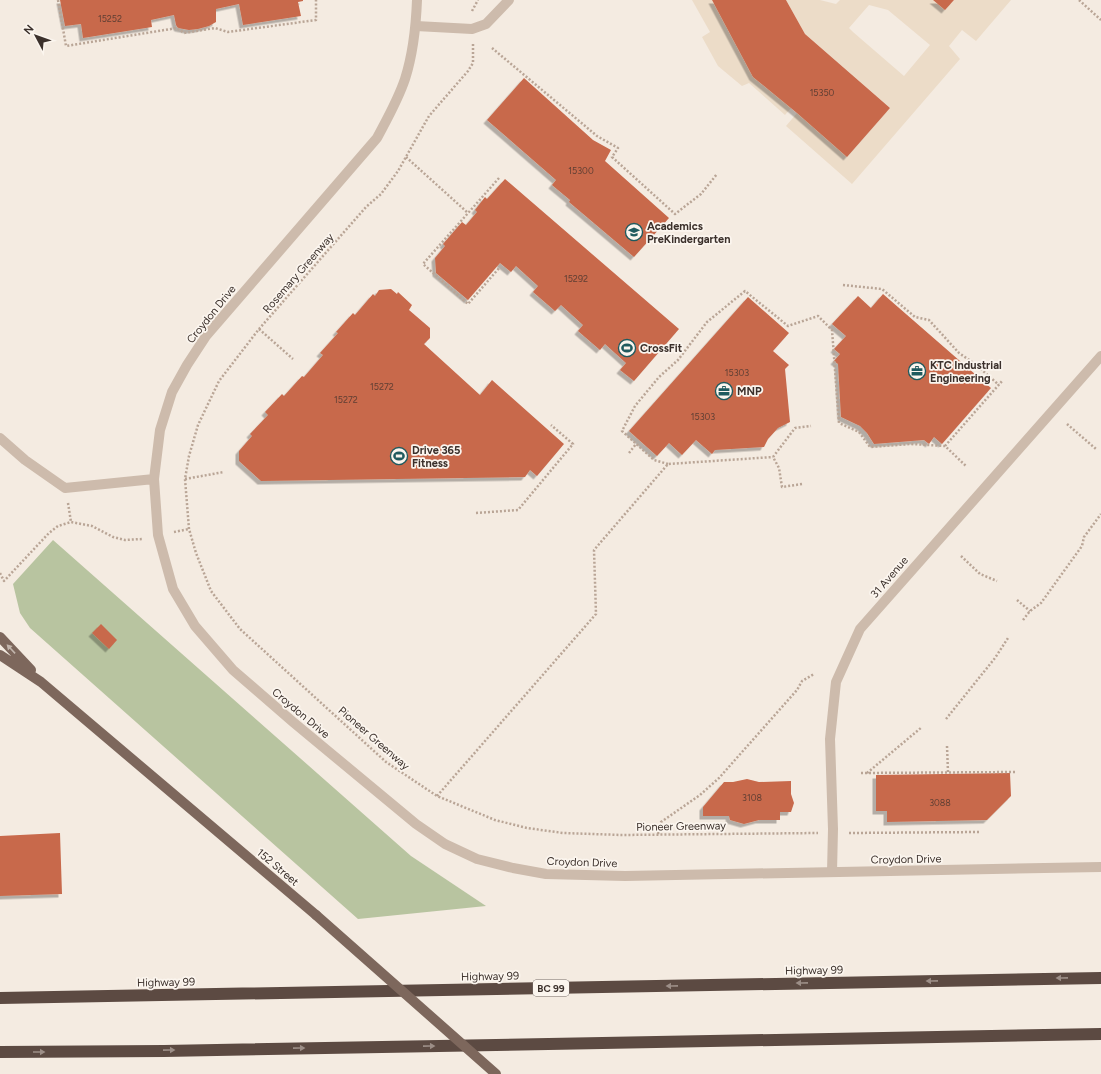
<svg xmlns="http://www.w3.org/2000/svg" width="1101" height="1074" viewBox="0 0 1101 1074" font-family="Figtree,sans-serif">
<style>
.green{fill:#b8c4a0}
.plaza{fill:#ecdcc8;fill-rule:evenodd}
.building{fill:#c8694b;filter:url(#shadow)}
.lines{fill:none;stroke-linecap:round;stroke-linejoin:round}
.path{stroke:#b9a596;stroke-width:2.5;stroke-dasharray:2 2;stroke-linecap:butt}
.minor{stroke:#cdbbac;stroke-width:10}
.major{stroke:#7d675c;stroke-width:10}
.highway{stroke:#5c4a42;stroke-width:12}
.major-bridge{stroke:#7d675c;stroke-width:10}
.oneway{fill:#c2b5ac}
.oneway2{fill:#9c8e87}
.labels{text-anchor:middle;stroke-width:3.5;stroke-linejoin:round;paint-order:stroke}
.number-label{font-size:9px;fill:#5e3e33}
.shield{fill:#fbf5ee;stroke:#756b66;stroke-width:1}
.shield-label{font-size:10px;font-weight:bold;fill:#3b302b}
.poi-label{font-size:11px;font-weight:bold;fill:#3b302b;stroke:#fbf5ee;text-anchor:start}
.street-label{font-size:11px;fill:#3b302b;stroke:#fbf5ee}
</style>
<defs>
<filter id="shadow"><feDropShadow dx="-3.5" dy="3.5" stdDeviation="0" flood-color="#0004"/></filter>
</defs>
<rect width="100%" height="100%" fill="#f4ebe1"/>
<path class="green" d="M53,540L411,856L486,906L358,919L30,628L20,613L13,584Z"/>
<path class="plaza" d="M692,0H712L753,77L791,108L785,115L749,83L742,86L718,66L702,37L710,32Z
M786,0H820L836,4L840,0H933L945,10L954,0H1011L976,41L962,30L949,46L960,59L852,184L786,126L797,113L847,157L890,108L805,34ZM869,5L888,10L930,45L904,76L853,32L849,28Z"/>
<path class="building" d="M60,0H303V1L298,2L301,16L243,25L239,4L216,9V22L209,26L198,29L189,30L178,28L176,25L174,15L151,20L152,27L83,38L81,24L65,26Z
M712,0H786L805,34L890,108L847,157L797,113L753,77Z
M933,0H954L945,10Z
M524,78L593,140L611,150L605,161L669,218L634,257L569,202L570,200L552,185L556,180L487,120Z
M505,179L679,329L634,381L620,370L626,363L605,344L600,350L578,331L583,325L561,305L555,311L533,292L538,286L516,266L511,272L500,263L468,300L436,273L435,258L445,246L443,244L462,222L466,225L477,212L475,210L485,197L487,199Z
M391,289L397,294L398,292L412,305L409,310L430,328V338L424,344L480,395L492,380L564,444L537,476L530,470L525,477L261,481L239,461V451L252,436L250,434L268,415L265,412L282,394L284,396L302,376L304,377L323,355L320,353L338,333L336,332L353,313L355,315L373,294L375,296L379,290Z
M883,294L991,388L942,444L934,437L929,444L924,440L874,444L867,433L860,426L841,417L838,364L834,361L840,354L834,349L846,336L832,324L858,296L871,308Z
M748,297L789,333L773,351L789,365L785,369L790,422L778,428L768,439L764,447L715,450L712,454L696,440L682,455L669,443L657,456L629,431Z
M101,624L117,640L109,649L92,633Z
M1010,773L1011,796L987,820L887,822V811H876V775Z
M747,779L759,782L791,781V794L794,803L791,812H780V820H759L744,824L730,820L729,816H703V807L724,782H733Z
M60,833L62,894L0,896V836Z"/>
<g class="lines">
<path class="path" d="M58,0L66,46L177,28L184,33L215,28L228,32L316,20V0
M1079,0L1101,20
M472,11L478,0
M473,44V63L468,71L429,116L398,171L381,194L366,207L259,329L219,381L198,425L189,456L185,479L189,529L196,553L211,591L240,629L386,762L437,796L495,820L527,828L563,833L622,835L818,833
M492,48L597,136L618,148L612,157L675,214L701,194L717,174
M406,157L468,213
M499,178L423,264L468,304L500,267
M843,285L882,289L915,317L929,320L959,353L975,364L999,385
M259,329L293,359
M1067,424L1096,449
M945,446L1003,380
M629,453L636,444
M668,464L654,460L622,431L635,406L659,377L678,360L707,322L745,291L788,326L818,316L832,330L839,423L859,432L870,447L911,444L945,446L966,466
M185,479L224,472
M802,484L782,487L779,468L773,457L795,428L811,426
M68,503L71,522
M476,513L518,510L573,444L551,425
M174,532L189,529
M961,556L980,574L997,581
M0,573L4,581L49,533L58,526L71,522L92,526L113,537L125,540L142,539
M1017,600L1030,611
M1023,620L1030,611L1041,603L1082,546L1084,537L1101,514
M946,719L995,658L1008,638
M947,746L948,772
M861,773L1015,772
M867,773L922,727
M437,796L596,614L594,550L668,464L773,457
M849,833L980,832
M658,834L661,822L700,795L719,778L797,690L802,681L814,674"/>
<path class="minor" d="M417,0C416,26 413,54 405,79C398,100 387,119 377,138L206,336L187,365L172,392L160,430L154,479L158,535L173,589L195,626L233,670L293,722L416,824L445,844L477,859L513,868L546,874L625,876L1101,867
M416,26L472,29L486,24L509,0
M0,438L25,460L65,488L154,479
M832,872L833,829L830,739L836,682L860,629L1101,356"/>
<path class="major" d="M0,637L31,670
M0,655L41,682L316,915"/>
<path class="highway" d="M0,998L1101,978
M0,1052L164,1051L1101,1034"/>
<path class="major-bridge" d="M316,915L496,1074"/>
</g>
<defs><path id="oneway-solid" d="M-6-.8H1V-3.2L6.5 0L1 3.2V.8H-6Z"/></defs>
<use class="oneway" href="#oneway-solid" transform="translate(11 649) rotate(-133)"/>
<g class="oneway2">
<use href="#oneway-solid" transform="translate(1062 978) rotate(179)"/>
<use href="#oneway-solid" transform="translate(932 981) rotate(179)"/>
<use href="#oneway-solid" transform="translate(802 983) rotate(179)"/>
<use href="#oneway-solid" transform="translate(672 986) rotate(179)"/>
<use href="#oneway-solid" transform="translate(429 1046) rotate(-1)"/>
<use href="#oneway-solid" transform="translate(299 1048) rotate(-1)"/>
<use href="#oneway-solid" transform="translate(169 1050) rotate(-1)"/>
<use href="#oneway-solid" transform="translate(39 1052)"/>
</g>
<defs>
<g id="school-ring" transform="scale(0.9)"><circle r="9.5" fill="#fbf5ee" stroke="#1f5a5e" stroke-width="1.5"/><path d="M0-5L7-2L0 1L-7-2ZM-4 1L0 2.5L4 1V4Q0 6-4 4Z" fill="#1f5a5e"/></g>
<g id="stadium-ring" transform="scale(0.9)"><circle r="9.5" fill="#fbf5ee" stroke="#1f5a5e" stroke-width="1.5"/><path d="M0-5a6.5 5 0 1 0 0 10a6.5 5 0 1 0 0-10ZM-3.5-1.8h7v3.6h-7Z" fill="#1f5a5e"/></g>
<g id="office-ring" transform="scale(0.9)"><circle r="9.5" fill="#fbf5ee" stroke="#1f5a5e" stroke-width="1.5"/><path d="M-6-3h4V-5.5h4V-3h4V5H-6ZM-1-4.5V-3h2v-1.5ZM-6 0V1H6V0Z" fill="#1f5a5e"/></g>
</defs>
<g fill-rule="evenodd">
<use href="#school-ring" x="634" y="232"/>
<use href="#stadium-ring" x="627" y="348"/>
<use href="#office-ring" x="917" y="371"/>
<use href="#office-ring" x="724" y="391"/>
<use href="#stadium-ring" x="399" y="456"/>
</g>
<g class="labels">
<g class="number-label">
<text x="110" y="22">15252</text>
<text x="822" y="96">15350</text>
<text x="581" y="174">15300</text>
<text x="576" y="282">15292</text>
<text x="737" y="376">15303</text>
<text x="382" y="390">15272</text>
<text x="346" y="403">15272</text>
<text x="703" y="420">15303</text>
<text x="752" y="801">3108</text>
<text x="940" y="806">3088</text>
</g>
<rect class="shield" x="533" y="980" width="36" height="16" rx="3"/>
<g class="shield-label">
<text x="551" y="992">BC 99</text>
</g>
<g class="poi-label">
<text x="647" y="230">Academics<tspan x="647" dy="13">PreKindergarten</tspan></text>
<text x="640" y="352">CrossFit</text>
<text x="930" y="369">KTC Industrial<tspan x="930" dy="13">Engineering</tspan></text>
<text x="737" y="395">MNP</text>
<text x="412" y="454">Drive 365<tspan x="412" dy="13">Fitness</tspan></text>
</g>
<g class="street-label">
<text transform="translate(298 273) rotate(-49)" y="4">Rosemary Greenway</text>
<text transform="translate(211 314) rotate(-51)" y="4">Croydon Drive</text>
<text transform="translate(889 577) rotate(-49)" y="4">31 Avenue</text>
<text transform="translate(301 713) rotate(40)" y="4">Croydon Drive</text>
<text transform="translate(374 738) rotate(41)" y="4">Pioneer Greenway</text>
<text transform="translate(681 826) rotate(-1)" y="4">Pioneer Greenway</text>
<text transform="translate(906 859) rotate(-1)" y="4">Croydon Drive</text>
<text transform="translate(582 862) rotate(2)" y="4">Croydon Drive</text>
<text transform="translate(278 867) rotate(40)" y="4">152 Street</text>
<text transform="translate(814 970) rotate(-1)" y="4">Highway 99</text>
<text transform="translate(490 976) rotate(-1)" y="4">Highway 99</text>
<text transform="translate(166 982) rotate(-1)" y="4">Highway 99</text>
</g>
</g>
<g transform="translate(36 36) rotate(311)" stroke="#fbf5ee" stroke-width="3" paint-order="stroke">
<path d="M0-3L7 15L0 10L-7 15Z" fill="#3b302b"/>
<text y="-6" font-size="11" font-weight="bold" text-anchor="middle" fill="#3b302b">N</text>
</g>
</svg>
